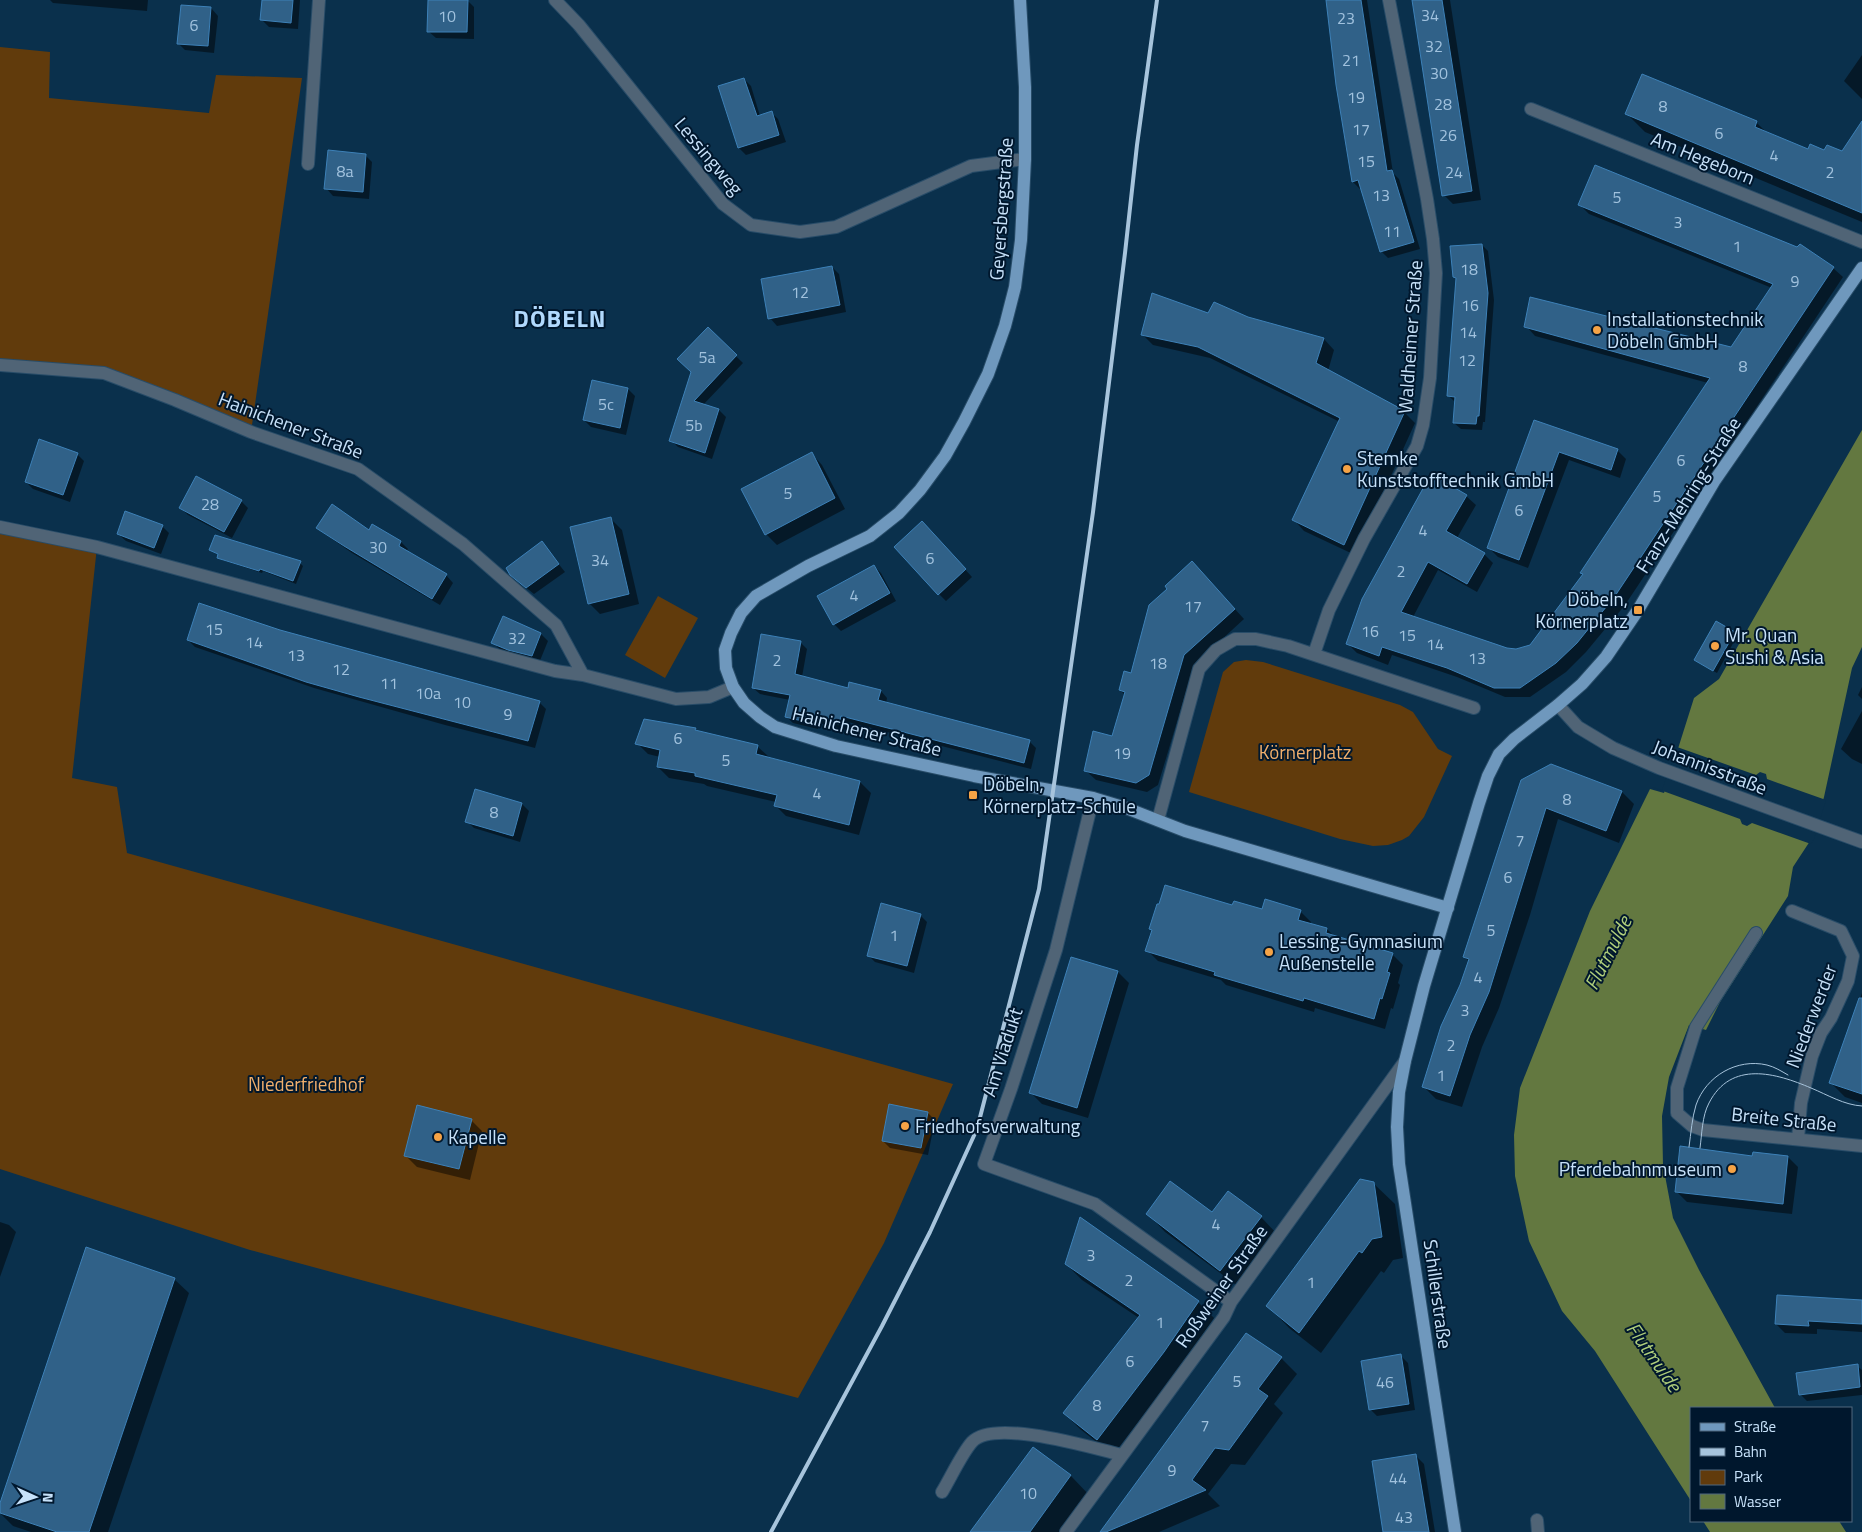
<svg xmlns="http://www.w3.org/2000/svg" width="1862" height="1532" viewBox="0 0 1862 1532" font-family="'Titillium Web',sans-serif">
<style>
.green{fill:#613b0c}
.water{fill:#637840}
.pier{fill:#0a304c}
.shadow{fill:#0007}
.building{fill:#306188;stroke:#3d81b8}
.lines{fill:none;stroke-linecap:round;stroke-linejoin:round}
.minor-casing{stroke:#284c68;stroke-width:14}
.major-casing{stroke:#284c68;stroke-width:14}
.minor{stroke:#506476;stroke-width:12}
.major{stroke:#6f98bd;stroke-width:12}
.tram{stroke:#a7c4dc;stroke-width:1}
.rail{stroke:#a7c4dc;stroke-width:4}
.poi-dot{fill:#f5a346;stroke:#00172d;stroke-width:2}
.labels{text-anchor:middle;stroke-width:4;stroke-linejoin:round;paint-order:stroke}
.number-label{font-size:16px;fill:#a1c2de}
.street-label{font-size:19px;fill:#c7e2fa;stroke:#00172d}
.poi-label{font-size:19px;fill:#c7e2fa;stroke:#00172d;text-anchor:start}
.park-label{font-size:19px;fill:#f0af6c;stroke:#00172d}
.water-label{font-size:20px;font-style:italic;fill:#afce7b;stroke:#00172d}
.district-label{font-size:24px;font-weight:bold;letter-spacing:1px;fill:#b1d9fd;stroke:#00172d}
</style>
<rect width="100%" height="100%" fill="#0a304c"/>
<path class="green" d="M0,47L50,52L49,98L209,113L216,75L302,78L251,432L104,373L0,365Z
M0,527L97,547L72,778L117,787L127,853L953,1084L884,1243L798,1398L250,1250L0,1169Z
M658,596L698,618L665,678L625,655Z
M1246,660L1263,662L1400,705L1413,712L1438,749L1452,756L1424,817L1409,836L1402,840L1388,845L1373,846L1340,839L1189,792L1223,672L1234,662Z"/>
<path class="water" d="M1862,430V647L1852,668L1824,797L1812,838L1793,867L1788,896L1720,1002L1706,1030L1689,1025L1669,1077L1662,1116L1663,1165L1673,1218L1699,1270L1775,1408H1691V1501L1595,1351L1562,1311L1529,1241L1515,1176L1514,1135L1520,1088L1590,911L1650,789L1664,793L1694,698L1719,679Z
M1703,1521H1839L1846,1532H1710Z"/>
<path class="pier" d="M1677,747L1756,775L1760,772L1766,774L1767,779L1826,800L1814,839L1811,844L1752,823L1747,826L1742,824L1740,819L1652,787L1662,790Z"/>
<path class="shadow" d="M50,0H148L147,11L53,3Z
M263,0H300L298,29L269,27L262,20Z
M429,0H467L474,7V39L436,38L428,31Z
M1327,0H1367L1393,173L1399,179L1420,249L1388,258L1381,251L1362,188L1360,189L1353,182L1337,85Z
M1414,0H1450L1481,200L1453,204L1444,195Z
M211,8L218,16L214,53L185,50L178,43Z
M1862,55V99L1844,81Z
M744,79L751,86L760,116L771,112L778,119L786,142L746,155L739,148L719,87Z
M1627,114L1756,122L1768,134L1809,151L1825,152H1842L1862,123V222L1645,132Z
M365,155L372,162L369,199L333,196L326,188Z
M1580,205L1798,249L1800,245L1833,268L1843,277L1625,605L1586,652L1566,672L1530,697H1505L1457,677L1392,655L1388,665L1357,653L1348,644L1466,496L1476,505L1457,538L1484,554L1493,563L1477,592L1438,570L1413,617L1507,649L1516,651L1530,646L1585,575L1708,383L1535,336L1526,326L1731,348L1772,288L1589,214Z
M1482,245L1488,251L1494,300L1485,422H1483L1482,430L1461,429L1454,423L1456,403L1449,396L1457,279L1454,277Z
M832,267L839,274L846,312L777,326L770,318Z
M1208,315L1248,318L1324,339L1334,350L1328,371L1404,412L1415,423L1355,555L1304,531L1294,520L1340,422L1210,358L1153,345L1142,334Z
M708,329L743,363L703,405L719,410L726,417L712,459L678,447L671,440Z
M628,389L635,396L626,435L591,427L584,420Z
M1535,421L1617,450L1626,459L1620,478L1569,460L1528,568L1498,557L1488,547Z
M77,454L84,461L70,502L33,489L26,482Z
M812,454L822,465L845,509L777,545L766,534Z
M241,501L248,508L232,538L188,515L181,508Z
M611,519L622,530L639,604L600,614L589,603Z
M373,525L401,542L408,549L406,552L446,575L453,583L440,605L352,553L325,534L318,527L369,531Z
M162,526L169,533L161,554L126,541L118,534Z
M929,530L972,577L946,601L939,594Z
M542,543L565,572L534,594L519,582Z
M211,550L300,563L303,566L296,584L263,571L262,573L222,560L219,557V555Z
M1192,562L1244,619L1194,665L1158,785L1147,792L1096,780L1085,770L1113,737L1125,695L1120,690L1132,675L1169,589Z
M874,566L881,573L896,601L841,631L834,624Z
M280,631L539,702L546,709L535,748L445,725L314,688L195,647L188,640Z
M1734,632L1737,636L1717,673L1699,663Z
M541,634L548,641L539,663L517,657L500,650L493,642Z
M800,642L807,649L802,677L849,690L881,691L887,698L886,704L1029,741L1036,748L1031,769L848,722L846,730L819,723L818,729L793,723L786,716L790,700L760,694L753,688Z
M1862,687V699L1858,695Z
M1862,711V764L1852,759L1841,749Z
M695,729L699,732L757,746L769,757L860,782L871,793L859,835L786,816L775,805L776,802L707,786L704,784L669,778L658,767L660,757L648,754L637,743Z
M1522,781L1622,792L1634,804L1619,843L1558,819L1530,915L1499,1008L1482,1047L1462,1107L1436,1099L1424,1087L1469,961L1464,957Z
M476,791L522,804L529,811L520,842L474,828L467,821Z
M1233,906L1263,910L1300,911L1311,922L1310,924L1327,929L1334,936L1392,954L1403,965L1398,983L1400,985L1393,1009L1391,1008L1385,1029L1315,1008L1314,1012L1226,985L1221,980L1158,961L1147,950L1153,931L1151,929Z
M920,915L927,922L914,973L875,962L868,955Z
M1071,958L1118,972L1129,983L1088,1118L1042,1104L1031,1093Z
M1862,993V1103L1845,1097L1831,1083Z
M928,1113L935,1120L928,1155L890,1148L883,1141Z
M471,1120L482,1131L470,1180L417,1167L406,1156Z
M1788,1157L1798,1167L1792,1214L1687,1202L1677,1192Z
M1373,1183L1395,1204L1403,1258L1393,1260L1384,1273L1381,1271L1321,1353L1289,1328L1268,1306Z
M1148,1214H1212L1261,1217L1278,1235L1239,1287L1165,1232Z
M0,1222L9,1225L16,1232L0,1277Z
M1066,1264L1198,1302L1214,1318L1180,1368L1113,1455L1080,1429L1064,1413L1139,1318L1082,1280Z
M174,1279L189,1293L108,1532H31L13,1526L0,1513V1507Z
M1862,1302V1332L1817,1329V1334L1785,1333L1776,1324Z
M1401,1356L1408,1363L1415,1410L1377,1416L1370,1409Z
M1281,1358L1297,1374L1274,1404L1283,1413L1245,1465L1231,1464L1208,1494L1220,1506L1159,1532H1101Z
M1857,1366L1862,1370V1395L1807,1401L1800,1394Z
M1033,1448L1071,1476L1092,1498L1066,1532H972Z
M1416,1456L1424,1464L1435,1532H1385Z"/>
<path class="building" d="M262,0H293L291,23L260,20Z
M428,0H468L467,32H427Z
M1326,0H1361L1387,171L1392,170L1414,242L1380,252L1358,180L1352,182L1336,85Z
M1412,0H1442L1472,191L1442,196Z
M181,5L211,7L208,46L177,44Z
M1642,74L1757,121L1755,127L1808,149L1810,144L1824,150L1827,145L1842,151L1862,121V213L1625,114Z
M744,78L757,116L772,111L779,135L738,148L718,86Z
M328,150L366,154L363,192L324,189Z
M1595,165L1797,247L1800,244L1834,267L1615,596L1577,643L1556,663L1520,688H1494L1447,668L1382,647L1379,656L1346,644L1362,599L1431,474L1467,495L1446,531L1485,553L1467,584L1428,562L1401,612L1507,648L1516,649L1530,645L1583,574L1580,573L1710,378L1524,327L1530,297L1731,347L1773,284L1578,205Z
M1482,244L1488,293L1479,416H1477L1476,424L1453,423L1455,397L1447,396L1456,278L1453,277L1450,246Z
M832,266L840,305L768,319L761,279Z
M1152,293L1208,313L1214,302L1248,317L1324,338L1316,363L1405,411L1344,545L1292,520L1340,418L1198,347L1141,335Z
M708,327L737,355L694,401L719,409L705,453L669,441L691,372L677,359Z
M592,380L628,388L620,428L583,420Z
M1534,420L1618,449L1611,470L1559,452L1519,560L1487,548Z
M39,439L78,453L63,495L25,482Z
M812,452L835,498L765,535L741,489Z
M196,476L242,500L224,532L179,508Z
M332,504L369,530L372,524L401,541L399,546L447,574L432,599L344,546L316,528Z
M125,511L163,525L154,548L117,534Z
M611,517L629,594L588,604L570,527Z
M922,521L966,569L938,595L894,547Z
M215,535L301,561L293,581L260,569L259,571L217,558L218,554L209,550Z
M542,541L559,564L526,588L510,575L506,568Z
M1192,561L1235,609L1184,655L1149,775L1136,783L1084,771L1093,731L1112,736L1125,692L1119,690L1124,671L1131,673L1149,605L1167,589L1165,586Z
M874,565L890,593L833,625L817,596Z
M199,603L280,630L540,701L528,741L359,697L306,682L187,640Z
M503,616L541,633L532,656L508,650L491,643Z
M1716,621L1735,632L1713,671L1694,660Z
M761,634L801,641L795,674L848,688L849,682L881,690L878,700L1030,740L1024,763L841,716L839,724L812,717L811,723L785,717L790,695L752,688Z
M644,719L696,728L695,730L758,745L756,754L860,781L849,825L774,806L777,795L695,776V773L657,767L660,750L635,744Z
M1551,764L1622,791L1606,831L1546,808L1489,992L1470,1035L1450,1096L1422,1087L1441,1026L1460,985L1469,959L1463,957L1521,780Z
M475,789L522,803L513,836L465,822Z
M1165,885L1232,905L1234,901L1262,909L1265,899L1301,910L1298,920L1327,928L1326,933L1393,953L1387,972L1390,973L1382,999L1380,998L1374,1019L1304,998L1303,1001L1214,975L1215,972L1145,951L1152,930L1149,929L1157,904H1159Z
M881,903L921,914L907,966L867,956Z
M1071,957L1118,971L1077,1108L1029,1093Z
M1859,998H1862V1094L1829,1083Z
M889,1104L928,1112L921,1148L882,1141Z
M417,1105L472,1119L459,1169L404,1156Z
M1680,1146L1752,1156L1753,1152L1788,1156L1783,1204L1675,1192Z
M1360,1179L1374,1182L1382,1237L1372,1239L1362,1253L1359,1251L1299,1333L1266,1306Z
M1170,1181L1212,1212L1228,1191L1262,1216L1220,1271L1146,1214Z
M1080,1217L1199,1301L1164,1352L1097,1440L1063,1413L1140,1315L1065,1264Z
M86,1247L175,1278L89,1532H57L0,1513V1503Z
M1777,1295L1862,1300V1324L1808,1321L1809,1326L1775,1324Z
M1246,1333L1282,1357L1258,1389L1268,1396L1229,1450L1215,1448L1192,1480L1206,1490L1106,1532H1100Z
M1401,1354L1409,1404L1369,1410L1361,1361Z
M1858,1364L1860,1387L1799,1395L1796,1373Z
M1033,1447L1071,1475L1030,1532H970Z
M1416,1454L1429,1532H1383L1372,1461Z"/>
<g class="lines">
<g class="minor-casing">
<path id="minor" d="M555,0L579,25L723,204L751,225L800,232L836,227L971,166L1025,159
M1531,109L1862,242
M308,164L319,0
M0,365L104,373L175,400L251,432L358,469L463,544L556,625L583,675
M0,527L97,547L555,671L583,675L676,699L709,697L733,687
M1314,654L1329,610L1364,539L1417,446L1423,425L1430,378L1436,273L1433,239L1427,199L1389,0
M1558,705L1578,727L1613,748L1659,768L1862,842
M1093,798L1056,950L1011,1089L984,1164L1095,1204L1231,1302
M1158,820L1199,669L1216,650L1235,639H1256L1288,646L1474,708
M1792,911L1841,931L1853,956L1848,981L1831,1018L1821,1033L1812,1056L1801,1103L1798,1139
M1756,933L1696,1027L1677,1088V1113L1692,1126L1703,1130L1862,1146
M942,1492C950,1479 962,1453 972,1442C994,1418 1093,1448 1122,1455
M1537,1520L1538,1532
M1066,1532L1224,1317L1231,1302L1405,1061"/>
</g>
<g class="major-casing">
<path id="major" d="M1020,0L1025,87V159L1021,240L1015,287L1005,326L988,374L964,422L945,456L920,490L899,513L870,536L808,566L756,596L741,613L731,633L725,650L726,668L733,687L744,703L760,717L775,727L836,746L974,776L1093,798L1126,808L1185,831L1448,908
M1455,1532L1399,1164L1397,1127L1399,1092L1405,1061L1424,986L1479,803L1488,776L1499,754L1514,739L1558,705L1582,684L1606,657L1638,610L1715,480L1862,268"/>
</g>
<use href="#minor" class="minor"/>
<use href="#major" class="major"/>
<path class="tram" d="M1689,1147C1691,1133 1692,1118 1696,1105C1706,1076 1737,1058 1767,1065C1775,1067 1781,1071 1788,1075
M1700,1148C1702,1134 1702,1116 1709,1103C1731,1060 1776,1073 1811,1088C1828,1095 1844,1105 1862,1106"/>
<path class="rail" d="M771,1532L882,1326L930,1232L977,1129L1039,889L1093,512L1125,253L1137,145L1157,0"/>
</g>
<g class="poi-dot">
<circle cx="1597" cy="330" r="5"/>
<circle cx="1347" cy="469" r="5"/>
<rect x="1633" y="605" width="10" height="10" rx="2.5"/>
<circle cx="1715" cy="646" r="5"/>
<rect x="968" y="790" width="10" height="10" rx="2.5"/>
<circle cx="1269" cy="952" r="5"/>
<circle cx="905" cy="1126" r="5"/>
<circle cx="438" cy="1137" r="5"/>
<circle cx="1732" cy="1169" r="5"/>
</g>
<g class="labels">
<g class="number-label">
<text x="1430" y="21">34</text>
<text x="447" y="22">10</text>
<text x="1346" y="24">23</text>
<text x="194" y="31">6</text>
<text x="1434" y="52">32</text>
<text x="1351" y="66">21</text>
<text x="1439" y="79">30</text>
<text x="1356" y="103">19</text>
<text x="1443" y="110">28</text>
<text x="1663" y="112">8</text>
<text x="1361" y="135">17</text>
<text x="1719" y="139">6</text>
<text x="1448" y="141">26</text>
<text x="1774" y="161">4</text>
<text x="1366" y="167">15</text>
<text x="345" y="177">8a</text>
<text x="1454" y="178">24</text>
<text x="1830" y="178">2</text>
<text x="1381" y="201">13</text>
<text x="1617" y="203">5</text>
<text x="1678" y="228">3</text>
<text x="1392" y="237">11</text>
<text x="1737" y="252">1</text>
<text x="1469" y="275">18</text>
<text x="1795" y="287">9</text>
<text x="800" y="298">12</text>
<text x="1470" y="311">16</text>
<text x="1468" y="338">14</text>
<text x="707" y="363">5a</text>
<text x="1467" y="366">12</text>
<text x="1743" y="372">8</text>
<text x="606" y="410">5c</text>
<text x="694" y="431">5b</text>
<text x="1681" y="466">6</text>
<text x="788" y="499">5</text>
<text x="1657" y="502">5</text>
<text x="210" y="510">28</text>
<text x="1519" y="516">6</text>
<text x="1423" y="536">4</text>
<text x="378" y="553">30</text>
<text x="930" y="564">6</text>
<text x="600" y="566">34</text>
<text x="1401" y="577">2</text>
<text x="854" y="601">4</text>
<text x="1193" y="612">17</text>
<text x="214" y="635">15</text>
<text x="1370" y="637">16</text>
<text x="1407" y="641">15</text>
<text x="517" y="644">32</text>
<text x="254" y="648">14</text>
<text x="1435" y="650">14</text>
<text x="296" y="661">13</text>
<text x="1477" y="664">13</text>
<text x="777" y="666">2</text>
<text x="1158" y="669">18</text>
<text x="341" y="675">12</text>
<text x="389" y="689">11</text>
<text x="428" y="699">10a</text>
<text x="462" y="708">10</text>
<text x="508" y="720">9</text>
<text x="678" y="744">6</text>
<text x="1122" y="759">19</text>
<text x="726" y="766">5</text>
<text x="817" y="799">4</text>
<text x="1567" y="805">8</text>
<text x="494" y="818">8</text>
<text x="1520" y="846">7</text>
<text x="1508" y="883">6</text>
<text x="1491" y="936">5</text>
<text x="894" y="941">1</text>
<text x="1478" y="983">4</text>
<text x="1465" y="1016">3</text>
<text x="1451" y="1051">2</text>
<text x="1441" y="1081">1</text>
<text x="1216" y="1230">4</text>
<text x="1091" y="1261">3</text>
<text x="1129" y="1286">2</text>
<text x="1311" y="1288">1</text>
<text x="1160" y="1328">1</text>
<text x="1130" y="1367">6</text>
<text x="1237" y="1387">5</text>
<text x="1385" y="1388">46</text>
<text x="1097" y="1411">8</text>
<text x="1205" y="1431">7</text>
<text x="1172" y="1476">9</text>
<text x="1398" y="1484">44</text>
<text x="1028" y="1499">10</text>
<text x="1404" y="1523">43</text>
</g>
<g class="street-label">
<text transform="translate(709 156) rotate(50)" y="7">Lessingweg</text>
<text transform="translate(1703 158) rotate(22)" y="7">Am Hegeborn</text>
<text transform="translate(1001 209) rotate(-86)" y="7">Geyersbergstraße</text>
<text transform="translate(1410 337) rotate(-86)" y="7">Waldheimer Straße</text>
<text transform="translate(291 425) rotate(21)" y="7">Hainichener Straße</text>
<text transform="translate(1688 495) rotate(-58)" y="7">Franz-Mehring-Straße</text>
<text transform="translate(867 731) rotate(14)" y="7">Hainichener Straße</text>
<text transform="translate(1710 767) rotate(21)" y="7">Johannisstraße</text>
<text transform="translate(1811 1016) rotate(-69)" y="7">Niederwerder</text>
<text transform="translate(1002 1052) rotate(-72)" y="7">Am Viadukt</text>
<text transform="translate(1784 1119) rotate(6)" y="7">Breite Straße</text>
<text transform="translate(1221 1286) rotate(-55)" y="7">Roßweiner Straße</text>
<text transform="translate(1438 1294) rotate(82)" y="7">Schillerstraße</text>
</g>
<g class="poi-label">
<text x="1607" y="326">Installationstechnik<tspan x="1607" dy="22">Döbeln GmbH</tspan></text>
<text x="1357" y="465">Stemke<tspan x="1357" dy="22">Kunststofftechnik GmbH</tspan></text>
<text x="1628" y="606" text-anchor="end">Döbeln,<tspan x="1628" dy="22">Körnerplatz</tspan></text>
<text x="1725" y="642">Mr. Quan<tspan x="1725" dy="22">Sushi &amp; Asia</tspan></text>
<text x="983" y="791">Döbeln,<tspan x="983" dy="22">Körnerplatz-Schule</tspan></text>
<text x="1279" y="948">Lessing-Gymnasium<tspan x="1279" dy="22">Außenstelle</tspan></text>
<text x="915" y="1133">Friedhofsverwaltung</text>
<text x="448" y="1144">Kapelle</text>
<text x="1722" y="1176" text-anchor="end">Pferdebahnmuseum</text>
</g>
<g class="park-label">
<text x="1305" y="759">Körnerplatz</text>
<text x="306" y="1091">Niederfriedhof</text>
</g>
<g class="water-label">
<text transform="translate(1608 953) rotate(-63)" y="7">Flutmulde</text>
<text transform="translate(1654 1357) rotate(55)" y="7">Flutmulde</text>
</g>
<g class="district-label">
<text x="560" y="327">DÖBELN</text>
</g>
</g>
<rect x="1690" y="1407" width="162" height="115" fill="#00172d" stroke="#50687f"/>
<rect x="1700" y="1423" width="25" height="8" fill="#6f98bd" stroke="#50687f"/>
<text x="1734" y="1432" font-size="15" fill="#c7e2fa">Straße</text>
<rect x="1700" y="1448" width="25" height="8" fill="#a7c4dc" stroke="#50687f"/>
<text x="1734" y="1457" font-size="15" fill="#c7e2fa">Bahn</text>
<rect x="1700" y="1470" width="25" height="15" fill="#613b0c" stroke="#50687f"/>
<text x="1734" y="1482" font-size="15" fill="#c7e2fa">Park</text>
<rect x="1700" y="1494" width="25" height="15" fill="#637840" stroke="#50687f"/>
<text x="1734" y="1507" font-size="15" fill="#c7e2fa">Wasser</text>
<g transform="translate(35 1497) rotate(93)" stroke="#00172d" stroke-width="4" paint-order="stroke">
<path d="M0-4L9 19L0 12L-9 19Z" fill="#c7e2fa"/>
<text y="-8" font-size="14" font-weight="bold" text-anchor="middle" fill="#c7e2fa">N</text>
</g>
</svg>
